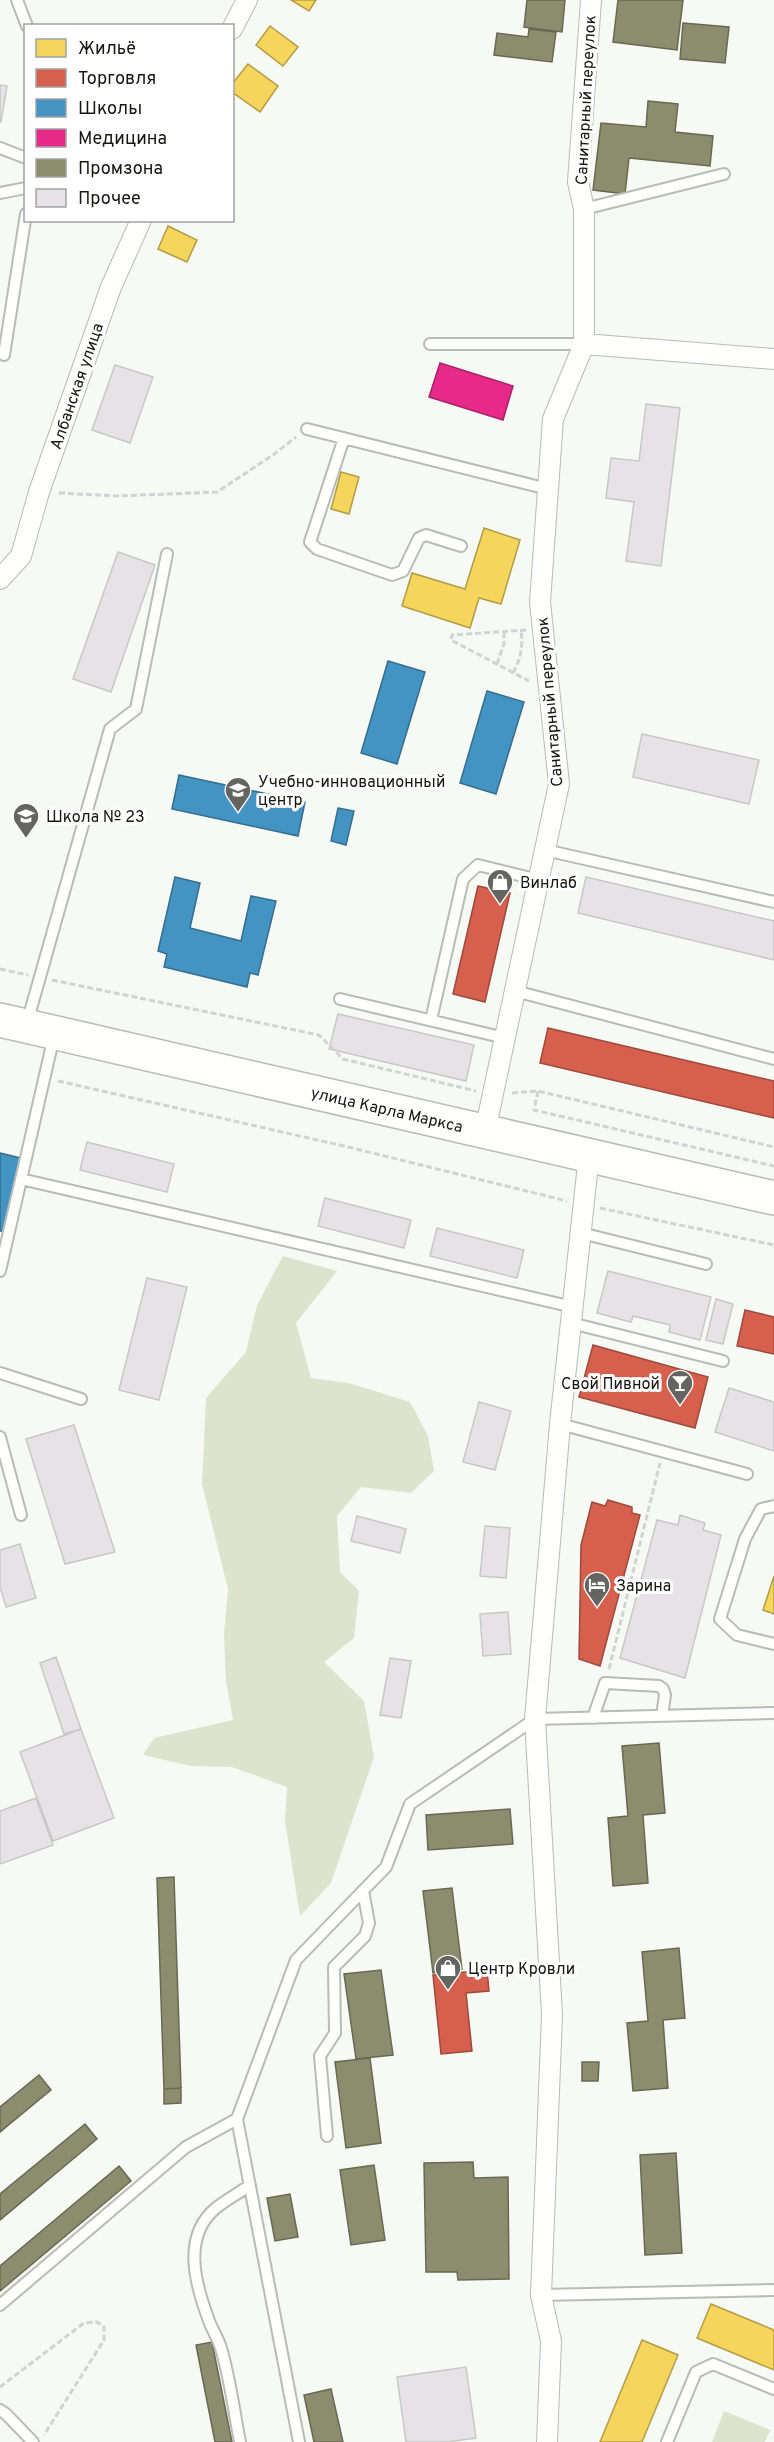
<svg xmlns="http://www.w3.org/2000/svg" width="774" height="2442" viewBox="0 0 774 2442" font-family="Overpass,sans-serif">
<style>
.green{fill:#dde4ce}
.homes{fill:#f6d55c;stroke:#b29c46;stroke-width:1.5}
.shops{fill:#d6604d;stroke:#9c4a3c;stroke-width:1.5}
.schools{fill:#4393c3;stroke:#356e8e;stroke-width:1.5}
.health{fill:#e7298a;stroke:#a82366;stroke-width:1.5}
.industry{fill:#8c8c6e;stroke:#686953;stroke-width:1.5}
.building{fill:#e6e2e6;stroke:#c8c8c7;stroke-width:1.5}
.lines{fill:none;stroke-linecap:round;stroke-linejoin:round}
.service-casing{stroke:#b9bbb7;stroke-width:14}
.minor-casing{stroke:#b9bbb7;stroke-width:22}
.trunk-casing{stroke:#b9bbb7;stroke-width:36}
.path{stroke:#d2d3d2;stroke-width:3;stroke-dasharray:6 3;stroke-linecap:butt}
.service{stroke:#fefefd;stroke-width:10}
.minor{stroke:#fefefd;stroke-width:20}
.trunk{stroke:#fefefd;stroke-width:33}
.labels{text-anchor:middle;stroke-width:6;stroke-linejoin:round;paint-order:stroke}
.street-label{font-size:16px;fill:#151613;stroke:#fff}
.poi-label{font-size:16px;fill:#151613;stroke:#fff;text-anchor:start}
</style>
<rect width="100%" height="100%" fill="#f7f9f4"/>
<path class="green" d="M283,1256L337,1271L296,1323L311,1378L349,1383L410,1402L428,1436L434,1471L411,1493L361,1487L337,1516L340,1572L359,1591L354,1638L324,1662L364,1701L374,1757L331,1883L300,1916L285,1821L287,1787L232,1767L191,1766L143,1755L154,1738L233,1720L226,1681L224,1634L228,1589L202,1484L206,1398L246,1352L257,1305Z
M724,2411L770,2430L765,2442H712Z"/>
<path class="homes" d="M291,0H316L309,11Z
M270,26L298,47L283,66L256,45Z
M248,64L278,86L260,112L232,92V84Z
M168,226L197,240L187,262L158,249Z
M341,472L359,477L349,514L331,509Z
M484,528L520,540L501,604L479,598L470,628L402,606L412,573L465,589Z
M774,1576V1614L763,1610Z
M711,2304L774,2330V2370L697,2338Z
M642,2340L678,2355L642,2442H600Z"/>
<path class="shops" d="M478,886L510,893L485,1002L453,994Z
M548,1028L774,1081V1118L540,1063Z
M745,1310L774,1317V1354L737,1346Z
M593,1345L708,1377L695,1428L579,1397Z
M608,1500L632,1507V1513L640,1515L600,1666L579,1659L581,1545L592,1502L605,1506Z
M487,1970L489,1991L466,1993L472,2051L441,2054L433,1975Z"/>
<path class="schools" d="M388,661L425,672L397,764L361,753Z
M487,691L524,702L496,794L460,783Z
M179,775L305,802L298,836L172,809Z
M338,808L354,811L346,845L331,841Z
M175,877L200,883L190,928L241,941L251,896L276,901L258,975L250,973L247,987L164,967L167,954L158,951Z
M0,1153L21,1158L4,1231H0Z"/>
<path class="health" d="M440,363L513,386L503,420L429,397Z"/>
<path class="industry" d="M527,0H565L562,32L524,27Z
M618,0H683L677,50L613,42Z
M683,23L729,27L725,63L680,59Z
M529,29L556,32L552,62L494,55L497,33L528,37Z
M648,101L678,104L675,132L713,136L710,166L629,158L625,194L593,190L601,123L646,127Z
M659,1743L665,1813L643,1815L648,1883L613,1886L608,1818L628,1816L622,1746Z
M510,1809L513,1844L428,1850L426,1815Z
M174,1877L181,2088L164,2089L157,1878Z
M452,1888L462,1969L433,1973L423,1891Z
M679,1948L685,2018L663,2020L668,2088L633,2091L627,2023L648,2021L642,1952Z
M381,1970L393,2055L356,2059L344,1974Z
M370,2058L381,2143L346,2148L335,2062Z
M582,2062H599L598,2081H582Z
M39,2075L51,2090L0,2132V2107Z
M181,2088V2103L164,2104V2089Z
M85,2124L97,2139L0,2220V2194Z
M676,2153L682,2253L645,2255L640,2155Z
M473,2162L474,2178L508,2177L509,2279L458,2280L457,2272H426L424,2163Z
M374,2165L385,2240L351,2245L340,2170Z
M119,2166L131,2181L0,2291V2266Z
M290,2194L298,2237L275,2241L267,2198Z
M212,2342L232,2442H215L196,2345Z
M331,2389L343,2442H314L304,2395Z"/>
<path class="building" d="M0,85L7,86L1,122H0Z
M115,365L153,377L130,443L92,430Z
M646,404L680,408L661,566L626,561L634,502L606,498L611,458L639,461Z
M118,552L155,565L111,692L73,679Z
M642,734L759,760L749,804L633,777Z
M586,877L774,921V960L578,913Z
M338,1014L474,1045L466,1081L329,1049Z
M87,1142L174,1164L167,1192L80,1170Z
M325,1198L411,1220L404,1248L318,1226Z
M437,1228L524,1250L517,1278L430,1256Z
M608,1271L711,1297L700,1340L669,1332L670,1325L633,1316L631,1322L597,1313Z
M147,1278L187,1287L159,1400L119,1390Z
M716,1299L733,1304L723,1344L706,1340Z
M729,1388L774,1402V1451L715,1432Z
M479,1402L511,1411L495,1470L463,1462Z
M74,1425L115,1552L65,1564L26,1439Z
M680,1515L705,1523L703,1530L721,1535L685,1678L620,1658L657,1520L678,1525Z
M357,1516L406,1529L400,1553L351,1541Z
M485,1526L510,1528L506,1578L480,1576Z
M20,1544L36,1598L6,1607L0,1587V1550Z
M508,1612L511,1654L483,1656L480,1614Z
M56,1657L81,1729L64,1734L40,1663Z
M390,1658L411,1661L401,1718L380,1715Z
M81,1729L114,1818L53,1841L20,1752Z
M36,1798L53,1845L0,1864V1811Z
M466,2367L476,2438L447,2442H406L397,2377Z"/>
<g class="lines">
<g class="service-casing">
<path id="service" d="M17,0L27,26
M0,148L26,158
M0,193L26,188
M584,209L724,174
M430,344H584
M4,355L26,214
M307,429L548,489
M344,438L310,542L317,549L392,575L403,571L419,538L426,535L461,546
M545,850L774,902
M515,991L774,1059
M340,999L505,1038
M431,1020L463,879L478,865L539,880
M27,1023L110,729L136,709L167,554
M21,1179L573,1307
M581,1233L706,1264
M0,1271L54,1036
M571,1323L723,1361
M0,1373L81,1399
M560,1424L747,1474
M0,1437L21,1515
M774,1506L761,1509L745,1539L720,1619L737,1635L774,1644
M593,1718L605,1683L659,1686L663,1689L665,1695L662,1716
M327,2136L320,2056L335,2033L334,1967L365,1936L369,1923L363,1891
M541,2295L774,2290
M0,2305L186,2147L237,2119
M0,2410L6,2414L33,2442
M240,2442C234,2411 230,2378 221,2348C218,2338 211,2328 208,2318C195,2283 182,2236 216,2208C226,2200 239,2193 250,2185
M299,2442L237,2119L296,1960L386,1867L410,1804L535,1719L774,1713
M667,2442L696,2372L713,2364L774,2389"/>
</g>
<g class="minor-casing">
<path id="minor" d="M232,29L247,0
M584,344L774,359
M0,579L21,556L39,492L111,287L141,220
M485,1131L559,784L540,602L553,419L584,344V209L578,182L591,0
M547,2442L551,2341L541,2295L552,2015L535,1719L560,1424L589,1155"/>
</g>
<g class="trunk-casing">
<path id="trunk" d="M0,1020L774,1198"/>
</g>
<path class="path" d="M59,493L118,496L217,492L273,455L296,437
M526,630L452,635L451,640L529,681
M497,664L504,644V632
M513,673C521,658 523,647 521,630
M0,969L28,975
M52,980L319,1035L343,1059L476,1091
M58,1081L344,1146L567,1201
M538,1091L534,1110L774,1166
M512,1093L538,1091L774,1147
M600,1208L774,1245
M609,1669L660,1463
M0,2387L84,2323L97,2322L104,2327V2340L44,2435"/>
<use href="#service" class="service"/>
<use href="#minor" class="minor"/>
<use href="#trunk" class="trunk"/>
</g>
<defs>
<g id="university-pin" transform="scale(1.35)"><path d="M0 17L-7.5 6A9.5 9.5 0 1 1 7.5 6Z" fill="#646562" stroke="#fff"/><path d="M0-5L7-2L0 1L-7-2ZM-4 1L0 2.5L4 1V4Q0 6-4 4Z" fill="#fff"/></g>
<g id="school-pin" transform="scale(1.35)"><path d="M0 17L-7.5 6A9.5 9.5 0 1 1 7.5 6Z" fill="#646562" stroke="#fff"/><path d="M0-5L7-2L0 1L-7-2ZM-4 1L0 2.5L4 1V4Q0 6-4 4Z" fill="#fff"/></g>
<g id="shop-pin" transform="scale(1.35)"><path d="M0 17L-7.5 6A9.5 9.5 0 1 1 7.5 6Z" fill="#646562" stroke="#fff"/><path d="M-5-2.5h2.3a2.7 3.5 0 0 1 5.4 0H5L5.5 6h-11ZM-1.5-2.5h3a1.5 2.3 0 0 0-3 0Z" fill="#fff"/></g>
<g id="bar-pin" transform="scale(1.35)"><path d="M0 17L-7.5 6A9.5 9.5 0 1 1 7.5 6Z" fill="#646562" stroke="#fff"/><path d="M-6-5H6L.8 .8V4.5H3.5V6h-7V4.5H-.8V.8Z" fill="#fff"/></g>
<g id="hotel-pin" transform="scale(1.35)"><path d="M0 17L-7.5 6A9.5 9.5 0 1 1 7.5 6Z" fill="#646562" stroke="#fff"/><path d="M-6-4.5h1.5V1H6V5H4.5V3h-9V5H-6ZM-4 0a1.8 1.8 0 1 1 3.6 0ZM.5 0V-2.5h3Q6-2.5 6 0Z" fill="#fff"/></g>
</defs>
<g fill-rule="evenodd">
<use href="#university-pin" x="238" y="790"/>
<use href="#school-pin" x="26" y="816"/>
<use href="#shop-pin" x="500" y="882"/>
<use href="#bar-pin" x="680" y="1383"/>
<use href="#hotel-pin" x="597" y="1585"/>
<use href="#shop-pin" x="448" y="1968"/>
</g>
<g class="labels">
<g class="street-label">
<text transform="translate(585 100) rotate(-87)" y="6">Санитарный переулок</text>
<text transform="translate(76 386) rotate(-71)" y="6">Албанская улица</text>
<text transform="translate(549 702) rotate(-95)" y="6">Санитарный переулок</text>
<text transform="translate(387 1109) rotate(13)" y="6">улица Карла Маркса</text>
</g>
<g class="poi-label">
<text x="258" y="787">Учебно-инновационный<tspan x="258" dy="18">центр</tspan></text>
<text x="46" y="822">Школа № 23</text>
<text x="520" y="888">Винлаб</text>
<text x="660" y="1389" text-anchor="end">Свой Пивной</text>
<text x="616" y="1591">Зарина</text>
<text x="468" y="1974">Центр Кровли</text>
</g>
</g>
<rect x="24" y="24" width="210" height="198" fill="#ffffff" stroke="#a1a2a1" stroke-width="1.5"/>
<rect x="36" y="39" width="30" height="18" fill="#f6d55c" stroke="#a1a2a1" stroke-width="1.5"/>
<text x="78" y="54" font-size="18" fill="#151613">Жильё</text>
<rect x="36" y="69" width="30" height="18" fill="#d6604d" stroke="#a1a2a1" stroke-width="1.5"/>
<text x="78" y="84" font-size="18" fill="#151613">Торговля</text>
<rect x="36" y="99" width="30" height="18" fill="#4393c3" stroke="#a1a2a1" stroke-width="1.5"/>
<text x="78" y="114" font-size="18" fill="#151613">Школы</text>
<rect x="36" y="129" width="30" height="18" fill="#e7298a" stroke="#a1a2a1" stroke-width="1.5"/>
<text x="78" y="144" font-size="18" fill="#151613">Медицина</text>
<rect x="36" y="159" width="30" height="18" fill="#8c8c6e" stroke="#a1a2a1" stroke-width="1.5"/>
<text x="78" y="174" font-size="18" fill="#151613">Промзона</text>
<rect x="36" y="189" width="30" height="18" fill="#e6e2e6" stroke="#a1a2a1" stroke-width="1.5"/>
<text x="78" y="204" font-size="18" fill="#151613">Прочее</text>
</svg>
